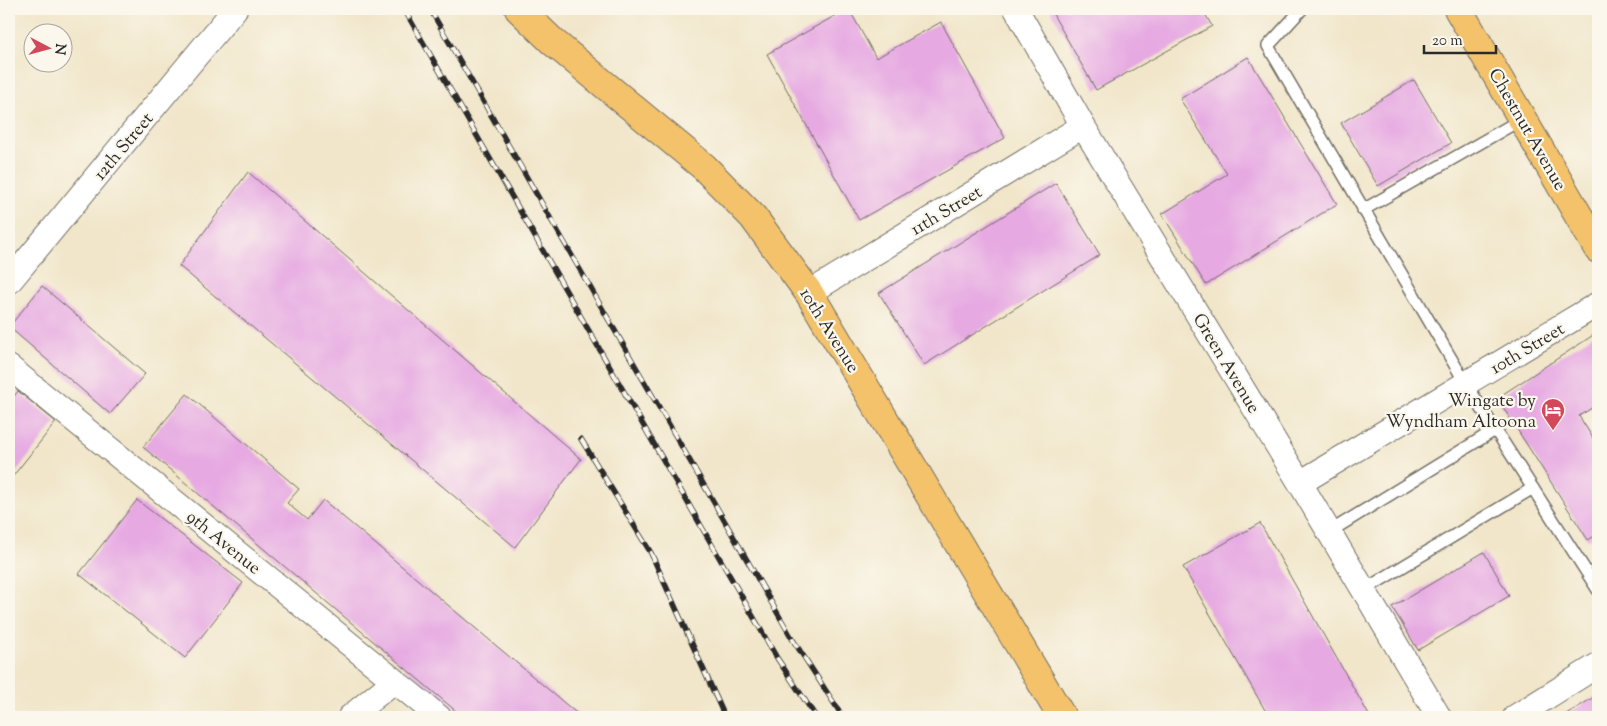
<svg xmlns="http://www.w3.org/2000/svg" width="1607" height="726" viewBox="0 0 1607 726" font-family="'Sorts Mill Goudy',serif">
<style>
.building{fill:#e6a9e2}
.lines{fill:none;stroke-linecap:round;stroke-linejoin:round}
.lane-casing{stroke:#706c63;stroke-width:14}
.street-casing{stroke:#706c63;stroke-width:26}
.primary-casing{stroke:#706c63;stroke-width:30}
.lane{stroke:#fff;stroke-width:11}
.street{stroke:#fff;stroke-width:24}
.primary{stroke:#f3c26a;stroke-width:28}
.rail-casing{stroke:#2b2b2b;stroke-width:5.5}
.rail{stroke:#fbf7ec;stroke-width:4;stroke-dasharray:11;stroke-linecap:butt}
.labels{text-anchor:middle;stroke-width:4.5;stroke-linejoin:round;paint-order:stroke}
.street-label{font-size:18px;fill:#2b2b2b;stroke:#fbf7ec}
.poi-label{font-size:18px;fill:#2b2b2b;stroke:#fbf7ec;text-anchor:end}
</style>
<rect width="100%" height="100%" fill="#fbf7ec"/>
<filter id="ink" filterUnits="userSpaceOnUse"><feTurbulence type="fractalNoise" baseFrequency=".02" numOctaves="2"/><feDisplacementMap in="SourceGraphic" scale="10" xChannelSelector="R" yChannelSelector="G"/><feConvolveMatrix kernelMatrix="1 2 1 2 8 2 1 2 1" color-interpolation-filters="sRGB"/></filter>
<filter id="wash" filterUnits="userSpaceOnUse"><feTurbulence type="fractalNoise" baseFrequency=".0096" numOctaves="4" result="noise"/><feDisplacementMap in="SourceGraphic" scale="20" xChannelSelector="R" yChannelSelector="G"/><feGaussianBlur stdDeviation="1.12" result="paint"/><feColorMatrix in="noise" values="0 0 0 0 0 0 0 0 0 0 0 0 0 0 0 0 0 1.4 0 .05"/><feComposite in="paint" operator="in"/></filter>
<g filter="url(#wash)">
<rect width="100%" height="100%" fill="#f1e6ca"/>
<g id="blocks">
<path class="building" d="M847,9H849L876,58L941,22L1005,138L859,220L767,54Z
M1050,9H1202L1212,26L1096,90Z
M1248,57L1337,204L1206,285L1162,214L1227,174L1180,99Z
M1414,80L1451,143L1378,186L1341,123Z
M248,172L581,459L515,547L179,266Z
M1056,183L1100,255L924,365L879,293Z
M42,286L145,374L110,414L9,327Z
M1598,332V404L1579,416L1598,446V534L1588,540L1497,398Z
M18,391L56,422L9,481V403Z
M187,394L299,489L287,503L307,520L323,500L581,717H463L143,447Z
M137,500L243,583L185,658L79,574Z
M1260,523L1370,717H1269L1183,567Z
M1484,552L1509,596L1418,650L1392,607Z
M1598,695V717H1561Z"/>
</g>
</g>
<g filter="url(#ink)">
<use href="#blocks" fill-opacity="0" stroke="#706c63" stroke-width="1"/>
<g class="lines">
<g class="lane-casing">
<path id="lane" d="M1302,9L1268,46L1466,384L1598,590
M1363,210L1522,119
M1329,532L1495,430
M1364,590L1533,488"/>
</g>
<g class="street-casing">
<path id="street" d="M1016,9L1083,126L1300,483L1439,717
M9,282L235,9
M809,293L1083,126
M9,367L439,717
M1300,483L1598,304
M350,717L394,681
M1515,717L1598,665"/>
</g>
<g class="primary-casing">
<path id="primary" d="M519,9L553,42L704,167L753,217L809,293L1062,717
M1458,9L1598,249"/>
</g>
<use href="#lane" class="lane"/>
<use href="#street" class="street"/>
<use href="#primary" class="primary"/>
<g class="rail-casing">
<path id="rail" d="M404,9L777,658L816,717
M430,9L793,640L843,717
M581,439L651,553L725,717"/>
</g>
<use href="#rail" class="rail"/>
</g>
</g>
<defs>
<g id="hotel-pin" transform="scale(1.25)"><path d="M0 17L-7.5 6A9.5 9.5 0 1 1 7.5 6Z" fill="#d1495b" stroke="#fbf7ec"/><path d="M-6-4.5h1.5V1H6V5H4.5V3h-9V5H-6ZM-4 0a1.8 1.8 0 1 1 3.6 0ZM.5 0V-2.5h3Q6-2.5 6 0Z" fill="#fff"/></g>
</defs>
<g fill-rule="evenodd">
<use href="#hotel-pin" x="1553" y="410"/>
</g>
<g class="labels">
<g class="street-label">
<text transform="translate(1528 129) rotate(60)" y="6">Chestnut Avenue</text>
<text transform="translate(123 146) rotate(-50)" y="6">12th Street</text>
<text transform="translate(946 210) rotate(-31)" y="6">11th Street</text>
<text transform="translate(830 330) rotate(58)" y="6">10th Avenue</text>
<text transform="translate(1527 348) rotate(-31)" y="6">10th Street</text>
<text transform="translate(1227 363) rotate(59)" y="6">Green Avenue</text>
<text transform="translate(224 542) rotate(39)" y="6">9th Avenue</text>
</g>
<g class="poi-label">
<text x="1536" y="406">Wingate by<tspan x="1536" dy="21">Wyndham Altoona</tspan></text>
</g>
</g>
<rect width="1607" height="726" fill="none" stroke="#fbf7ec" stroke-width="30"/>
<g transform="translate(48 48) rotate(96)"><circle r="24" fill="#fbf7ec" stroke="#a8a59f"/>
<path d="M0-4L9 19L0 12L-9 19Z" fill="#d1495b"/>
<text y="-8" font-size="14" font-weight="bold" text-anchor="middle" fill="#2b2b2b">N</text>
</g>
<path d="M1424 45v8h72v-8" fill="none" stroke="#2b2b2b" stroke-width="2.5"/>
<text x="1432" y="45" font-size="15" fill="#2b2b2b" stroke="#fbf7ec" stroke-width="4" paint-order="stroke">20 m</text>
</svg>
